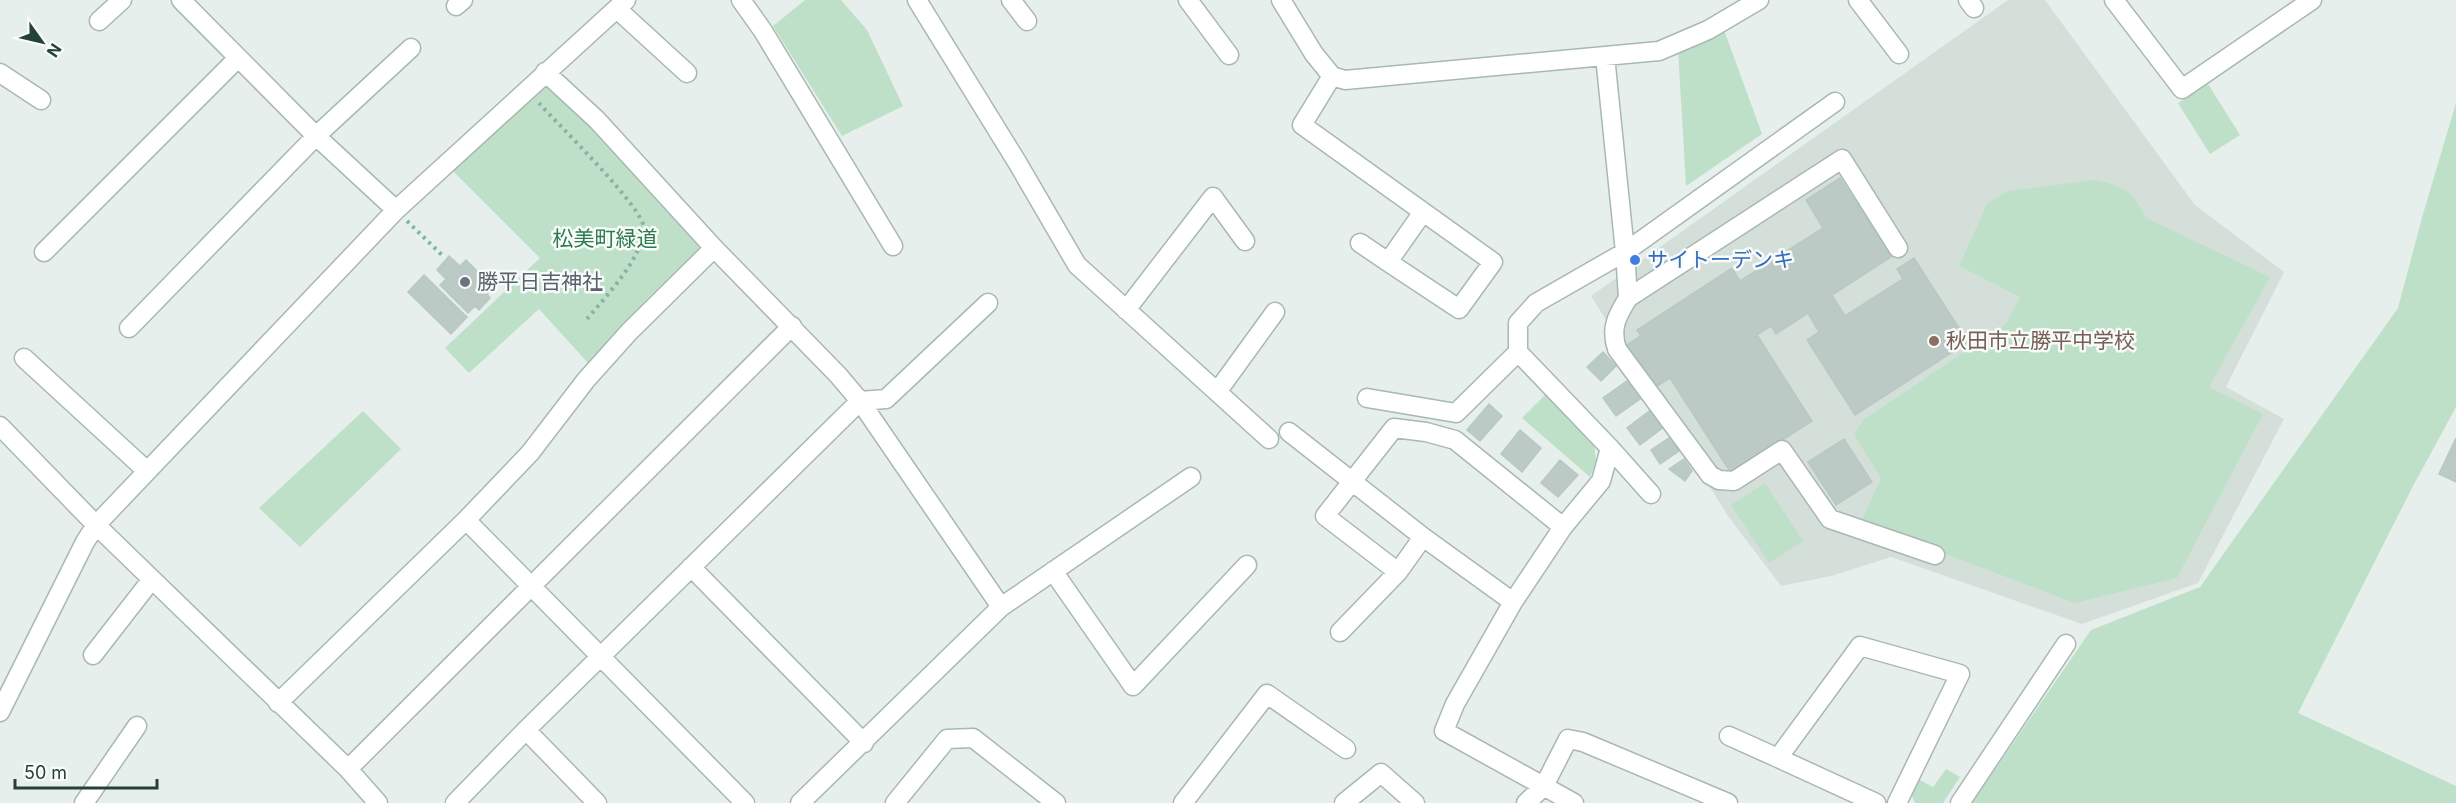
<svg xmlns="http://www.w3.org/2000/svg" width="2456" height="803" viewBox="0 0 2456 803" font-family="Inter,'Noto Sans JP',sans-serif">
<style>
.built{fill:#d4dfda}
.green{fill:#bfe0c8}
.building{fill:#bbcac4;stroke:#b8c9c2;stroke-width:1.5}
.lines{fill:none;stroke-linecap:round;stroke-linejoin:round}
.minor-casing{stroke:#a8b8b2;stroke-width:21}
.path{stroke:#86b3a5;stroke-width:4;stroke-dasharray:3 4.5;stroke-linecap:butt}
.minor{stroke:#fff;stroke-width:18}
.shop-dot{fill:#3f7fe0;stroke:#f7fbf9;stroke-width:2}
.worship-dot{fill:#6b7280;stroke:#f7fbf9;stroke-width:2}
.education-dot{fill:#8d6e63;stroke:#f7fbf9;stroke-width:2}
.labels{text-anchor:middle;stroke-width:5;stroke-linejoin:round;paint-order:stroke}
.park-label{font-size:21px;fill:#2d7a4b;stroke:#f7fbf9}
.shop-label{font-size:21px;fill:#366cbe;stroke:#f7fbf9;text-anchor:start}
.worship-label{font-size:21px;fill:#5b616d;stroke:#f7fbf9;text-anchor:start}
.education-label{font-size:21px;fill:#785e54;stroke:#f7fbf9;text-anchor:start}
</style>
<rect width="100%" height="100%" fill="#e6efeb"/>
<path class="built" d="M2008,0H2045L2195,205L2284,272L2226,387L2284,419L2198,583L2082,624L1891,557L1831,576L1781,586L1728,516L1591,296Z"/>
<path class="green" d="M805,0H841L867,30L903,106L842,136L773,26Z
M1724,30L1762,134L1686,186L1678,49Z
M544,79L594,126L703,246L648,298L588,363L539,309L469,373L445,348L540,258L449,167Z
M2208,84L2240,135L2210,154L2178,103Z
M2456,103V407L2412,488L2298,713L2456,786V803H1972L2091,630L2200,587L2398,308L2423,214Z
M2095,180C2124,186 2133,191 2146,218L2270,277L2209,387L2263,414L2177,578L2075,603L1861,522L1881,478L1854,435L1863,420L2006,324L2020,297L1959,266L1987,204L2008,191Z
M1547,393L1593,434L1596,461L1590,477L1522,418Z
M363,411L401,449L300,547L259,508Z
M1765,483L1803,541L1769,563L1731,505Z
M1946,769L1960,777L1943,803H1915L1911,794L1918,779L1933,787Z"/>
<path class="building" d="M1840,178L1891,257L1832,295L1845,316L1903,279L1897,269L1914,258L1968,342L1855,415L1807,340L1819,332L1808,313L1776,334L1771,326L1757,335L1812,421L1731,473L1670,378L1654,388L1627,345L1641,336L1637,330L1732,268L1740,281L1823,228L1806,200Z
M449,256L460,266L466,260L493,287L487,294L490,298L479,310L475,306L468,313L440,285L446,279L437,270Z
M424,275L467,317L451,334L408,292Z
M1603,352L1616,366L1601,381L1587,367Z
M1627,381L1640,399L1616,416L1603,398Z
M1489,404L1502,416L1480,441L1467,430Z
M1652,409L1665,426L1640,445L1627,428Z
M1520,430L1541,448L1522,472L1501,454Z
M1669,438L1679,451L1660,464L1651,450Z
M2456,438V482L2439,474Z
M1844,439L1872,482L1836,505L1808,462Z
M1684,459L1692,471L1685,481L1669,469Z
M1560,460L1578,475L1558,497L1541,483Z"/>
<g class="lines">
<g class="minor-casing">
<path id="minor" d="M181,0L316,136L396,210
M741,0L763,31L893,246
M917,0L1017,162L1077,265L1269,439
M1011,0L1027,21
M1188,0L1229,55
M1281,0L1314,54L1332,76L1345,80L1659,51L1708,30L1759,0
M1858,0L1899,54
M1968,0L1974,8
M2114,0L2182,89L2312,0
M456,6L463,0
M617,9L687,73
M99,21L122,0
M545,72L597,120L714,248L838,375L860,401L1001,607L800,803
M0,73L41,100
M1332,76L1302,125L1493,262L1459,309L1388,262L1423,212
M1835,102L1625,252L1628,298L1842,159L1898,248
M1360,243L1388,262
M44,252L238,58
M1628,298C1617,316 1610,328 1617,349L1710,475L1719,480L1734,481L1782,450L1830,519L1935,555
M1126,310L1213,197L1245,241
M129,328L316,136L411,48
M24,358L147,471
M1217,392L1275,312
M1367,398L1456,413L1518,352
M0,426L96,525L348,769L378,803
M1289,432L1423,537
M1610,448L1651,494
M466,520L745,803
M691,567L864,743
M1053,571L1133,686L1247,565
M1513,602L1423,537L1398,572L1325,516L1394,428L1426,432L1455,440L1563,527
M1001,607L1191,477
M1340,632L1398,572
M93,655L152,579
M278,703L466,520L530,453L586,380L629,332L714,248
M0,712L85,542L96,525L396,210L626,0
M526,730L597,803
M1729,736L1778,758
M348,769L792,326
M84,803L137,726
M455,803L526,730L860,401L886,399L988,303
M895,803L947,739L973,738L1056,803
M1183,803L1267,694L1346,749
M1344,803L1381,773L1415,803
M1526,803L1544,786L1568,739L1583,742L1728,803
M1574,803L1444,731L1455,704L1513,602L1563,527L1601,481L1610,448L1518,352V323L1536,303L1625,252L1605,56
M1876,803L1778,758L1860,646L1960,674L1897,803
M1960,803L2066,644"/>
</g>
<path class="path" d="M539,103C556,123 647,210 644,230C640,261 607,295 587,319
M407,221L443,256"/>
<use href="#minor" class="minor"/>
</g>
<circle class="shop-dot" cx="1635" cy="260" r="6"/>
<circle class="worship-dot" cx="465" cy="282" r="6"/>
<circle class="education-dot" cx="1934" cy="341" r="6"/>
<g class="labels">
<g class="park-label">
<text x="605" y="246">松美町緑道</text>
</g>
<g class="shop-label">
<text x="1647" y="267">サイトーデンキ</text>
</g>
<g class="worship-label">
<text x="477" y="289">勝平日吉神社</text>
</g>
<g class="education-label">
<text x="1946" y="348">秋田市立勝平中学校</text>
</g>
</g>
<g transform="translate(42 42) rotate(124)" stroke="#f7fbf9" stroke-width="4.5" paint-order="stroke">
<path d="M0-4.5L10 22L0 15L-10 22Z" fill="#24423a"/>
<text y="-9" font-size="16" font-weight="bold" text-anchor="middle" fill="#24423a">N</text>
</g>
<path d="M15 779v9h142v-9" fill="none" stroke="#24423a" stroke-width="3"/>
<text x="24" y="779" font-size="18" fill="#24423a" stroke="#f7fbf9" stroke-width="4.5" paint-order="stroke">50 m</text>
</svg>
